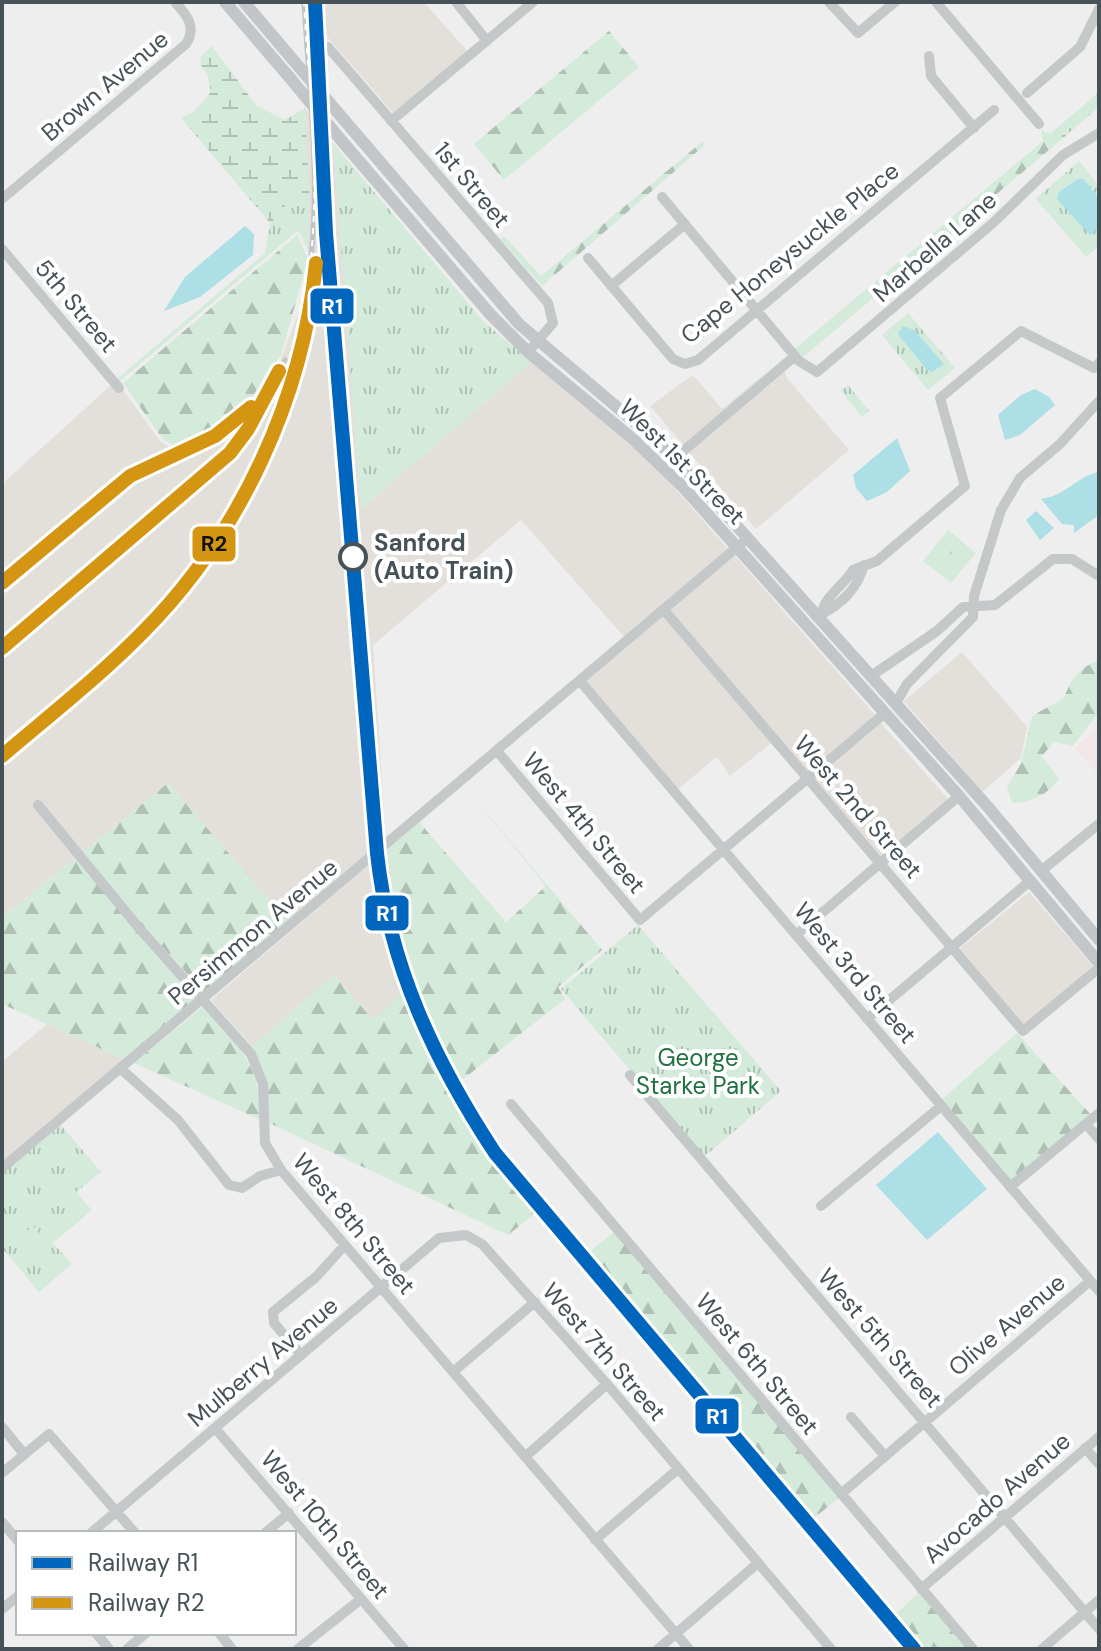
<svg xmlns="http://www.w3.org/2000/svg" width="1101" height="1651" viewBox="0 0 1101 1651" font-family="'DM Sans',sans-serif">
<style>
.commercial{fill:#e3e0db}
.medical{fill:#f3e6e6}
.grass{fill:url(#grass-tufts)}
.forest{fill:url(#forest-firs)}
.wetland{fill:url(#wetland-marsh)}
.pitch{fill:#d4ebdb}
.water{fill:#acdfe6}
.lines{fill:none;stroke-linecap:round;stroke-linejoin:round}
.minor{stroke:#c5c8c9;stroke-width:10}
.major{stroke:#c3c6c9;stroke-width:12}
.rail-casing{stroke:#c1c4c4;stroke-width:5}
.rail{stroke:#fff;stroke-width:2;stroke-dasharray:6;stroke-linecap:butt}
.major-bridge{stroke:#c3c6c9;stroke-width:12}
.rail-1-casing{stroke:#fff;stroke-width:20}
.rail-2-casing{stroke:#fff;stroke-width:20}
.rail-1{stroke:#0065bd;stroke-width:14}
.rail-2{stroke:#d49512;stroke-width:14}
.stop-dot{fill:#fff;stroke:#475258;stroke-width:4}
.labels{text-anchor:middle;stroke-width:8;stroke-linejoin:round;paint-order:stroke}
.street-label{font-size:24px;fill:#475258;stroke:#fff}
.stop-label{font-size:24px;font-weight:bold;fill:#475258;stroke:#fff;text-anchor:start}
.park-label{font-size:24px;fill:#207140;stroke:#fff}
.line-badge{stroke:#fff;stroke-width:3}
.badge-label{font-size:22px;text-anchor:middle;font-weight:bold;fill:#fff}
.pale-badge-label{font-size:22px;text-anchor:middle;font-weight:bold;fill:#111}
</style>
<defs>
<pattern id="grass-tufts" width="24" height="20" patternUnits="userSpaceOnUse" patternTransform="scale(2)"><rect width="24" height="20" fill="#d4ebdb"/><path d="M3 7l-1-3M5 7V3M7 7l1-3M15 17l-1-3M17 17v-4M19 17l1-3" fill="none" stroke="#aec1b4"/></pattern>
<pattern id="forest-firs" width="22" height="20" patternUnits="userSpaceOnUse" patternTransform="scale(2)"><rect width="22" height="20" fill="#d4ebdb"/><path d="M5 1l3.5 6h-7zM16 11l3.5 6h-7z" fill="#aec1b4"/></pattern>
<pattern id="wetland-marsh" width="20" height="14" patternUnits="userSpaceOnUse" patternTransform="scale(2)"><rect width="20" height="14" fill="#d4ebdb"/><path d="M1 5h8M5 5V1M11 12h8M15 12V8" fill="none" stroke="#aec1b4"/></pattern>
</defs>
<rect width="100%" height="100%" fill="#eee"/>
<path class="commercial" d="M322,2H424L468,52L394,114L322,31Z
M305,108L333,143L362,508L532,362L651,461L729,550L625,638L521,520L373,645L386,840L289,923L168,783L83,852L39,800L33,805L76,858L2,917V484L111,385L118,393L123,390L160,441L174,450L198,444L242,417L273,380L303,301L311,259L308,251Z
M779,362L684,446L650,406L693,375L722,409Z
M785,369L786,377L849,450L756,529L689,452Z
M734,555L876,716L808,774L670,610Z
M663,615L771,743L730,776L717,757L678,789L585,681Z
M962,652L1027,727L1021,758L982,792L904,701Z
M880,722L949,800L881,857L813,779Z
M386,850V886L412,984L373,1020L334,975L252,1046L211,1000Z
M1029,892L1094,967L1024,1026L959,949Z
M47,1024L126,1060L2,1163V1062Z"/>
<path class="medical" d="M1099,728V776L1075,748Z"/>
<path class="grass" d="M333,143L484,322L532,362L361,509Z
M1079,161L1099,186V246L1086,257L1036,199Z
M298,193H309L308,251L300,233L296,232L120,381L118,378L265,253L270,223L282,212L289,196Z
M908,313L955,368L928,390L882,335Z
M848,385L869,411L862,417L841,391Z
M948,530L976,553L951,583L923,561Z
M638,925L781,1091L704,1157L561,989Z
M61,1125L101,1172L76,1192L92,1210L53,1243L72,1264L39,1292L2,1248V1173Z"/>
<path class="forest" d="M609,31L639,67L504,180L474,144Z
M1041,128L1056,144L802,358L779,363L759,379L1043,141Z
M703,141L706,144L542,286L500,239L504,236L541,276Z
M297,235L308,259L281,355L240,414L199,439L174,446L162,438L123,383Z
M1099,660V712L1073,746L1054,742L1042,756L1059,779C1050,793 1029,804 1012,803L1007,787L1021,763L1032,716L1064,698C1072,677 1078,669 1099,660Z
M168,783L289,923L206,994L142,925L83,852Z
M463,785L602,950L558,987L565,999L457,1084L519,1175L546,1205L508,1235L267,1122C270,1067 253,1050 219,1010L252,1046L334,975L373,1020L411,984L386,886V850L419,822L506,922L546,886Z
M76,858L200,1000L126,1060L2,1004V917Z
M205,1005C237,1044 262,1065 259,1119L134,1063Z
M1017,1033L1091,1115L1011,1182L941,1100Z
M614,1232L839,1498L814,1518L589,1252Z
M919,1593L967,1649H925L895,1614Z"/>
<path class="wetland" d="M212,46L257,106L285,120L305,108L309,193L289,196L282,212L270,223L181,118L195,111L211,92L207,73L200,66L201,56Z
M1099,92V107L1056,144L1045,132L1051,133Z"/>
<path class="pitch" d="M947,538L956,546L940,565L930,558Z
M959,548L968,556L952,576L943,568Z
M713,1112L724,1125L703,1143L692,1130Z
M33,1226L51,1247L38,1258L20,1237Z"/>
<path class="water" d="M1078,179H1084L1099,199V228L1090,235L1057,199L1059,192Z
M245,226L254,234L253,255L200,297L164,311L185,277Z
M903,326L914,330L944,364L932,372L927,370L898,334Z
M1035,389L1049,397L1055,405L1020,435L1005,440L998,415L1021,395Z
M897,438L910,471L887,492L867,501L856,488L853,475Z
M1099,472V515L1074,533V525L1062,524L1041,499C1068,495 1075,477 1099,472Z
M1036,511L1054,528L1040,540L1026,520Z
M938,1132L987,1189L927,1240L876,1185Z"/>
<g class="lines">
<path class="minor" d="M456,2L487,41
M829,2L858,33L895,2
M936,2L1039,124
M328,47L548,303L553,323L528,352
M929,56L931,76L974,128
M1027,93L1080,47L1099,9
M391,121L533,2
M662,197L799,361L817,372L993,223L1063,155L1099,133
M2,199L186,44C197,27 187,15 175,2
M2,249L119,388
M588,258L673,359L685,364L698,360L994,110
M611,286L685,224
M675,458L795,356
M664,610L1023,1031L1099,968
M822,613C824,597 845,584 853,570L877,561L965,486L940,398L1021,331L1094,368L1099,363
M820,615C841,604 857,590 864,565
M871,676L937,631L963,607L995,605L1053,559H1072L1099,576
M580,681L1099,1291
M896,703L907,684L973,617L974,596L1001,510L1020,478L1060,444L1099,401
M497,751L640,920L885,713
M38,805L139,928L251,1054L263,1084L265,1143L281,1170L689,1649
M1041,871L1099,824
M796,935L959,796
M867,1019L1030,881
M121,1069L178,1120L229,1185L242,1188L260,1176L281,1170
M630,1075L1099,1629
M511,1104L973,1649
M1086,1124L1099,1139
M2,1168L748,538
M1010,1187L1099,1113
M821,1206L941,1106
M301,1355L274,1323L273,1312L316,1277L345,1245
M453,1372L535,1302
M851,1417L885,1456
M2,1427L24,1454
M215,1428L404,1649
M1085,1448L1099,1464
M525,1457L607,1384
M2,1473L49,1434L135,1533
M841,1494L1090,1281
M2,1522L18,1541
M91,1533L439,1238L466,1235L482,1244L607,1384L831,1649
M265,1533L289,1513
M595,1540L678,1469
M921,1589L1099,1437
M2,1609L18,1596
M96,1633L109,1649
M219,1633L232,1649
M127,1649L146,1633
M298,1649L361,1599
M658,1649L758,1563
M1042,1649L1099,1600"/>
<path class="major" d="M225,2L290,78
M244,2L288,54
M345,121L519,324L658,442L693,477L988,807L1099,940
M341,140L490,314L528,352L633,439L684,488L959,796L1099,963"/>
<g class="rail-casing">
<path id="rail" d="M331,291L381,897L412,1002L444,1070L495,1153L914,1649
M2,583L130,476L215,436L257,401
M2,648L230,453L248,429L285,360
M2,750C54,705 109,662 156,612C250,510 305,371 313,232C318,156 308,78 304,2"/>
</g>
<use href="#rail" class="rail"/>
<path class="major-bridge" d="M288,54L345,121
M290,78L341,140"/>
<g class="rail-1-casing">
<path id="rail-1" d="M315,2L326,233L377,853C389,965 434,1060 495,1153L914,1649"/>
</g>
<g class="rail-2-casing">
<path id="rail-2" d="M2,583L130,476L215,436L251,407
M2,648L230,453L248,429L279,371
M2,756C50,715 100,676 144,631C240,534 303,398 316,263"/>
</g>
<use href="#rail-1" class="rail-1"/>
<use href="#rail-2" class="rail-2"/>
</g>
<circle class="stop-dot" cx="353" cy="557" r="13"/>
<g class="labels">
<g class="street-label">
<text transform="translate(105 86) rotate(-40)" y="8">Brown Avenue</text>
<text transform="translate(472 185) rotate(50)" y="8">1st Street</text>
<text transform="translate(935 247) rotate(-41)" y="8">Marbella Lane</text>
<text transform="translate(790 253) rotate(-39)" y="8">Cape Honeysuckle Place</text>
<text transform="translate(76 306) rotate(50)" y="8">5th Street</text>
<text transform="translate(682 462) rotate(45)" y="8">West 1st Street</text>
<text transform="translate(858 807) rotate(49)" y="8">West 2nd Street</text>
<text transform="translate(584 823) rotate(50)" y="8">West 4th Street</text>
<text transform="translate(253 932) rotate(-40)" y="8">Persimmon Avenue</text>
<text transform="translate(855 973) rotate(50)" y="8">West 3rd Street</text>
<text transform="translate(354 1224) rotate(50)" y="8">West 8th Street</text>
<text transform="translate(1007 1325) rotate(-40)" y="8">Olive Avenue</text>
<text transform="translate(880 1338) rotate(49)" y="8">West 5th Street</text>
<text transform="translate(604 1352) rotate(49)" y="8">West 7th Street</text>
<text transform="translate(263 1362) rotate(-40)" y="8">Mulberry Avenue</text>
<text transform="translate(757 1364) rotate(50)" y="8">West 6th Street</text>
<text transform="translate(997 1498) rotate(-41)" y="8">Avocado Avenue</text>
<text transform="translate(325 1525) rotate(50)" y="8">West 10th Street</text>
</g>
<g class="stop-label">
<text x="374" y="551">Sanford<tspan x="374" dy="28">(Auto Train)</tspan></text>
</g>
<g class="park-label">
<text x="698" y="1066">George<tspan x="698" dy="28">Starke Park</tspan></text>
</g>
</g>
<g class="line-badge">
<rect x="309" y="287" width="46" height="38" rx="8" fill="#0065bd"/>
<rect x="191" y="525" width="46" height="38" rx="8" fill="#d49512"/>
<rect x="364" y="894" width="46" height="38" rx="8" fill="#0065bd"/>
<rect x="694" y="1397" width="46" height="38" rx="8" fill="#0065bd"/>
</g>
<g class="badge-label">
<text x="332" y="314">R1</text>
<text x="387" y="921">R1</text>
<text x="717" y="1424">R1</text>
</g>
<g class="pale-badge-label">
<text x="214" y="551">R2</text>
</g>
<rect width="1101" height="1651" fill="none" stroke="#475258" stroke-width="8"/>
<rect x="16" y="1531" width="280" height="104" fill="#ffffff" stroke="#b5babc" stroke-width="2"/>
<rect x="32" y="1557" width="40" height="12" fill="#0065bd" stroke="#b5babc" stroke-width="2"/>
<text x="88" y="1571" font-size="24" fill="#475258">Railway R1</text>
<rect x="32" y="1597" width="40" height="12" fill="#d49512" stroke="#b5babc" stroke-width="2"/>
<text x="88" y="1611" font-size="24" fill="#475258">Railway R2</text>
</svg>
